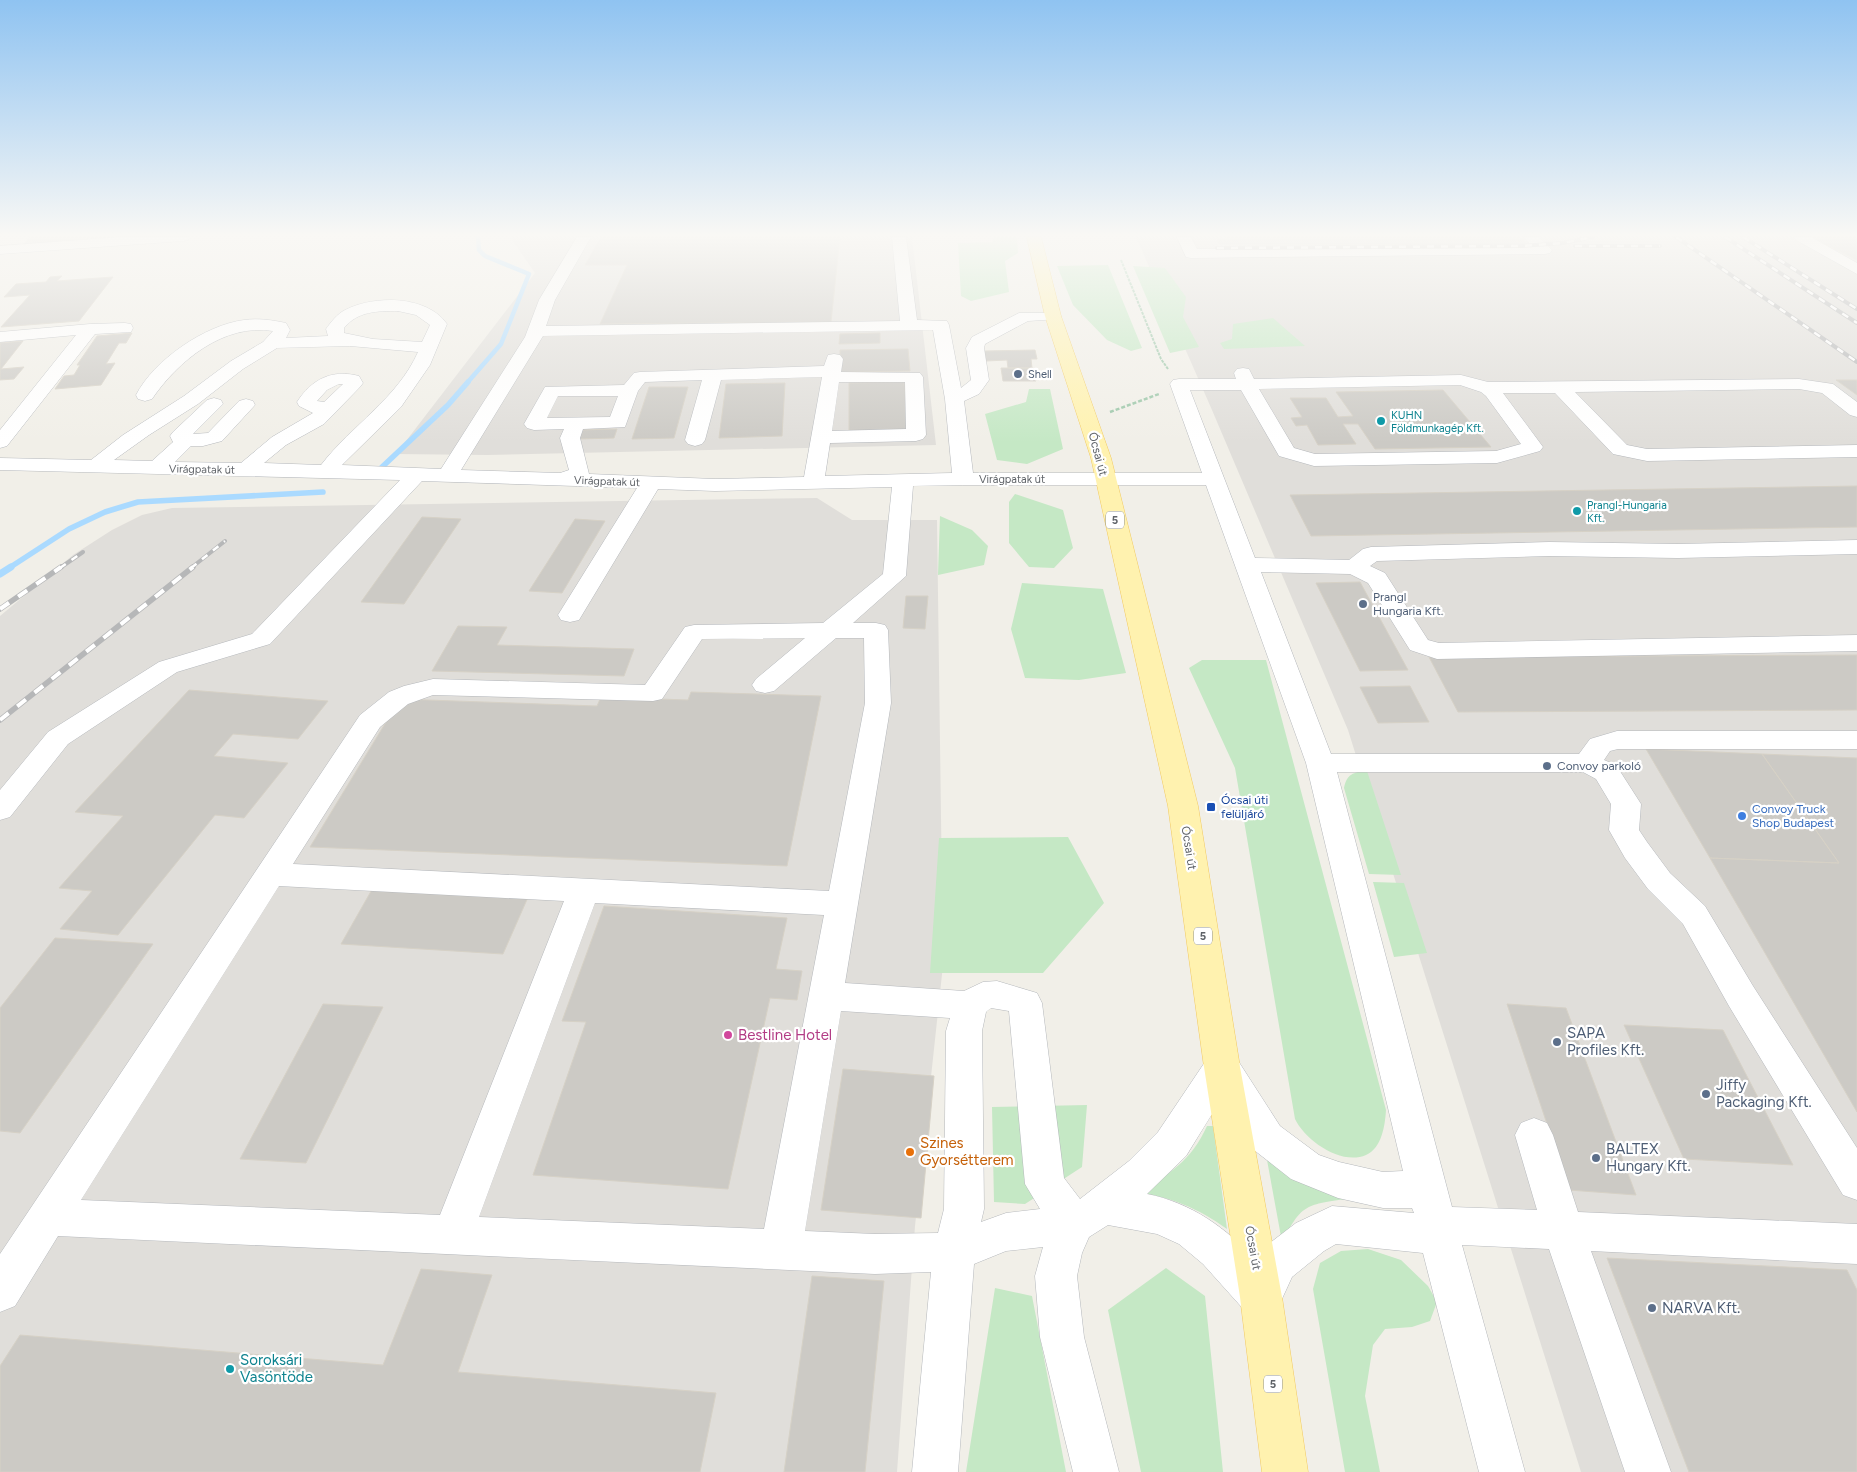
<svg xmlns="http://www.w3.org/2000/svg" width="1857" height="1472" viewBox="0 0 1857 1472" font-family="Figtree,sans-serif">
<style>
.industrial{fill:#e0deda}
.green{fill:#c5e8c5}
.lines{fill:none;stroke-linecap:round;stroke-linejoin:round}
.stream-far2{stroke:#aadaff;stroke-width:4.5}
.stream-far1{stroke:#aadaff;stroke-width:5.5}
.stream{stroke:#aadaff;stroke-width:7}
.building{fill:#cccac5;stroke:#d6d1c6}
.minor-casing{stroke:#b5b8bc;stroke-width:1}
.major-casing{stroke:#f2c960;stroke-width:1}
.path-far1{stroke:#9cc7a9;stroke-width:2;stroke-dasharray:3 1;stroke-linecap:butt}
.path{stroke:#9cc7a9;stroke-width:2.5;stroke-dasharray:4 2;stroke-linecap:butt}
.minor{fill:#fff;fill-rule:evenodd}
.major{fill:#fff2af;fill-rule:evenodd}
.rail-far1-casing{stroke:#b6b7b8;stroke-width:4}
.rail-casing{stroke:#b6b7b8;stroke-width:5.5}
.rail-far1{stroke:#fff;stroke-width:2.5;stroke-dasharray:7;stroke-linecap:butt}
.rail{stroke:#fff;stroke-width:4;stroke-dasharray:11;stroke-linecap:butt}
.service-dot{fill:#5c6f8a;stroke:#fff;stroke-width:2}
.culture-dot{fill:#0f9aa8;stroke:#fff;stroke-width:2}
.transit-dot{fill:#1a4fb4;stroke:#fff;stroke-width:2}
.shop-dot{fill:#3f7fe0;stroke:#fff;stroke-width:2}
.hotel-dot{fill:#d1479c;stroke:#fff;stroke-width:2}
.food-dot{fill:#e8710a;stroke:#fff;stroke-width:2}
.labels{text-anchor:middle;stroke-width:4.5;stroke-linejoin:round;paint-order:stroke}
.far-service-label{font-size:11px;fill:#4e5e75;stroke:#fff;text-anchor:start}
.far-culture-label{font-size:11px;fill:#0d838f;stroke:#fff;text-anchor:start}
.far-street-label{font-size:11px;fill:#5f6368;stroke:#fff}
.shield{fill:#fff;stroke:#8f9295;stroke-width:1}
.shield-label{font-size:11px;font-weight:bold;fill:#5f6368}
.street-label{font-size:12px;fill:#5f6368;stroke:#fff}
.service-label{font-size:12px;fill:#4e5e75;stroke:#fff;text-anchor:start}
.transit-label{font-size:12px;fill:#164399;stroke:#fff;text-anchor:start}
.shop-label{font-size:12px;fill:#366cbe;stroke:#fff;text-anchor:start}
.near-service-label{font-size:15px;fill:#4e5e75;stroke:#fff;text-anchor:start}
.near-hotel-label{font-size:15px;fill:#b23c85;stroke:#fff;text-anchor:start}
.near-food-label{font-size:15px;fill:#c56008;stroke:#fff;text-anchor:start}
.near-culture-label{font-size:15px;fill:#0d838f;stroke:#fff;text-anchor:start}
</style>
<rect width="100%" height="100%" fill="#f1efe8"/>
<path class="industrial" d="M510,237H912L936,445L487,455L396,454L535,273Z
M1136,237H1857V1472H1581L1348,730L1212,410Z
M817,498L852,520H937L943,965L915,1226L897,1472H0V616L73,555L112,530L142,515L172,508Z"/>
<path class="green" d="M994,237H1017L1018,253L1005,261L1009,292L971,301L961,296L958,243L992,242Z
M1108,265L1142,348L1131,351L1107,340L1073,305L1057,266Z
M1133,266L1165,268L1186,297L1183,317L1199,347L1170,353Z
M1273,318L1305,346L1224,349L1220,343L1232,339L1233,324Z
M1029,389H1050L1063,449L1027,464L997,460L985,414L1026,402Z
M1015,494L1063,510L1073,548L1054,568L1029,567L1009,543V502Z
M940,516L972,530L988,546L984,565L938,575Z
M1022,583L1103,589L1126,673L1079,680L1025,678L1011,629Z
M1202,660H1266L1386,1110C1385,1125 1382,1148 1366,1155C1341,1166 1305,1140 1295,1119L1235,768L1189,668Z
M1367,771L1401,875L1369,874L1344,788C1347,774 1353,772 1367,771Z
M1068,837L1104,903L1043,973H930L939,838Z
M1373,882L1404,883L1427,953L1394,957Z
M1087,1105L1082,1167L1025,1204L994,1202L992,1107Z
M1207,1126H1213L1227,1229C1198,1208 1170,1197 1136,1192C1169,1175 1191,1161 1207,1126Z
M1267,1160L1346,1199C1304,1205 1302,1205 1282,1242Z
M1368,1249L1401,1260L1428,1286L1437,1302L1430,1321L1412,1327L1385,1329L1373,1345L1365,1396L1380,1472H1345L1313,1289L1320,1263L1341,1251Z
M1166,1268L1205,1296L1223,1472H1141L1108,1310Z
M995,1288L1032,1296L1066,1472H966Z"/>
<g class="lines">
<path class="stream-far2" d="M467,383L501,344L529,274L485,256L479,250L478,237"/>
<path class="stream-far1" d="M381,468L448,405L468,382
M9,568L69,529L105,512L138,502L323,492"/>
<path class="stream" d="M0,574L11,567"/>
</g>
<path class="building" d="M30,237H158L21,247Z
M601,237H840L831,322L600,324L627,265H585Z
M1225,237H1519L1528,245L1219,244L1217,240H1227Z
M1810,237H1857V260Z
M62,276L57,281L113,277L79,321L1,327L30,295L4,297L16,284L46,282L50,277Z
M132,333L126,343H119L106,364L115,363L101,385L55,389L64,376L74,375L80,365H77L97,336Z
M880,333V343L839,344L840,334Z
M23,341L1,369L24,367L14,379L0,380V343Z
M908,349L910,371L840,372V350Z
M1035,350L1037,359H1031L1032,368H1008L1007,360L986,361L984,351Z
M1001,368H1032L1036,381H1003Z
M1836,380H1857V395Z
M904,382L908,431L849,433V383Z
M785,383L782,436L719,438L726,384Z
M649,387H688L674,438L632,439Z
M1443,390L1491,447L1375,449L1358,424H1343L1356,444L1318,445L1307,425L1296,426L1291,418L1302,417L1290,398H1326L1338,417L1353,416L1336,392Z
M617,429L614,438L579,439L582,430Z
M1857,486V527L1311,536L1290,495Z
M422,517L461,519L404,604L361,602Z
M575,519L605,521L562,593L529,591Z
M1360,582L1408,670L1360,671L1316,583Z
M906,596H928L925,629L903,628Z
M458,626L507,627L497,645L634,649L624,676L432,671Z
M1857,655V710L1458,712L1429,657Z
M1410,686L1429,722L1378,723L1360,687Z
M189,690L328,701L298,739L233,734L214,756L288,763L244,818L215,815L118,935L60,929L92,891L59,888L123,816L75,812Z
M691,692L821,696L787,866L310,847L400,699L597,706L601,697L688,700Z
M1646,749L1762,754L1839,863L1710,858Z
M1762,754L1857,758V1112L1710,858L1839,863Z
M374,886L529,895L503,954L341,944Z
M604,906L787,918L776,969L802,971L797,1000L770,998L728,1189L533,1175L586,1022L562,1021Z
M55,938L153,944L20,1133L0,1131V1008Z
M323,1004L383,1007L306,1163L240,1159Z
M1507,1004L1566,1008L1636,1195L1569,1190Z
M1624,1025L1723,1030L1793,1165L1684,1159Z
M843,1069L934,1076L921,1218L821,1210Z
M1607,1258L1847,1270L1857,1290V1472H1689Z
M421,1269L492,1275L458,1372L716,1393L700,1472H0V1366L20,1335L383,1365Z
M812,1276L884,1281L865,1472H784Z"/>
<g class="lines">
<g class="minor-casing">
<path id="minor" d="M122,237H190L188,240L183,241L0,254V246Z
M577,237H591L555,300L546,326L900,321L892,237H906L917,320L947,321L949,325L961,388L971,380L966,348L972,337L1019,313H1059L1061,316L1059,319L1028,321L985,344L984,348L989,380L979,394L964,401L973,473H1202L1170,384L1173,380L1179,379H1236L1234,373L1237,369L1243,368L1249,369L1254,379L1461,375L1488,382L1799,379L1833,384L1857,402V417L1850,415L1822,393L1799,389L1575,392L1627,445L1647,449L1857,445V457L1647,461L1613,454L1555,393H1503L1543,447L1540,451L1497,463L1314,466L1279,456L1241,390H1190L1255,558L1349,560L1363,549L1371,547L1549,542L1678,544L1857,540V554L1678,558L1549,556L1377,561L1370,566L1385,573L1428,640L1439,643L1857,635V651L1437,659L1410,650L1368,583L1350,574L1261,572L1331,754H1579L1590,739L1617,731H1857V749H1618L1610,751L1604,760L1616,765L1641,804L1639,830L1647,842L1670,873L1705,906L1753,986L1857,1148V1200L1843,1195L1729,1006L1683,924L1648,889L1625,858L1609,830L1611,804L1596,779L1583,772H1337L1452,1207L1537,1210L1515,1135L1521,1123L1534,1118L1547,1123L1553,1135L1578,1212L1857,1224V1264L1591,1251L1671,1472H1625L1549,1249L1462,1245L1525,1472H1479L1423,1253L1336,1244L1324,1251L1292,1277L1276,1312L1261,1318L1246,1312L1203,1264L1179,1244L1157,1234L1108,1225L1089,1237L1082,1253L1077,1276L1084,1337L1119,1472H1073L1040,1337L1035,1276L1043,1247L1006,1251L974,1264L958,1472H912L931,1272L875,1274L58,1236L15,1306L0,1312V1254L360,715L389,692L404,686L433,679L645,685L685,627L694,625L823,623L883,574L892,487L715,491L658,489L582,615L579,620L570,622L561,620L558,615L637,488L422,481L270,644L177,672L68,744L10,817L0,820V790L48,732L159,662L252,634L400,480L0,470V458L91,460L123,435L184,396L231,361L263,342L273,331C224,323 178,361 152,399L145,401L138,399L136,395C154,360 205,325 244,320C258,318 272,320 286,323L290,330L286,338L328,336L326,329C331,322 337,314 345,310C374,295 427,295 447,324L430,365L401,407L342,465L441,469L525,337L539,300ZM398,311L416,315L430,325L422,342L373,339L344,333V328C358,311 377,311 398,311ZM933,330L945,399L952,473L825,476L830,443L916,441L923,439L926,435L923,377L920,373L841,372L843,359L840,355L834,354L828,355L824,366L640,372L634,373L624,385L545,387L524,424L527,428L534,430L564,429L560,438L569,470L560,473L461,470L543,336ZM350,346L418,352C397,399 352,425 321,465L264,463L286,445L324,424L360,387L363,383L359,376C332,369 312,379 297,402L299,406L313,413L272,437L241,463L175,462L191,446H203L222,441L255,405L253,401L246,399L239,401L208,433L193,434L223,404L221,400L214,398L207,400L173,432L170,436L173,442L152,461L114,460L149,435L198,404L243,369L277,348ZM822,377L804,477L715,479L589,474L580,438L583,429L625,427L638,391L645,382L702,380L685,440L688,444L695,446L702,444L705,440L721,380ZM839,382H905L906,429L832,431ZM339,384H343L324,402L317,401L327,390ZM1460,385L1481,392L1486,396L1521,444L1496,451L1315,454L1294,448L1259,389ZM558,396H618L610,417L547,418ZM963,485H1206L1306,763L1403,1171L1383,1172L1339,1162L1319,1155L1280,1126L1235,1056L1222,1052L1209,1056L1158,1132L1129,1161L1080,1199L1064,1178L1042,1003L1037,993L997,981L983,982L964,991L845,983L891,703L888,630L885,625L876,623H853L906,576L913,486ZM805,638L756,679L752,685L756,691L765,693L774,691L836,638H864L865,703L829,891L293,864L380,727L408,704L433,695L653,701L662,699L702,639ZM279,886L564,901L440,1215L81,1200ZM595,903L824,915L764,1229L479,1217ZM991,1008L1009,1011L1025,1184L1040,1209L1006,1213L981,1222L984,1209L982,1031L986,1012ZM841,1011L950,1018L946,1031L944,1209L938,1233L875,1234L805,1231ZM1222,1098L1254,1150L1291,1179L1338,1198L1383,1208H1412L1414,1213L1332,1206L1296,1223L1262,1249L1257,1261C1226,1228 1192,1203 1147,1194L1186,1156Z
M1177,237H1191L1197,249L1532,246L1524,237H1539L1552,250L1550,253L1545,254L1191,258L1186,257Z
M1794,237H1811L1857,263V274L1796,240Z
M125,323L131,324L133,328L131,332L95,334L7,446L0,448V430L76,335L0,342V332L90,324Z"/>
</g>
<g class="major-casing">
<path id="major" d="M1027,237H1041L1061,316L1111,458L1198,806L1240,1067L1282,1297L1308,1472H1262L1240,1297L1204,1067L1168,806L1091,458L1045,316Z"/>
</g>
<path class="path-far1" d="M1121,260L1161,359L1168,369"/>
<path class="path" d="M1110,412L1159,394"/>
<use href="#minor" class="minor"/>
<use href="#major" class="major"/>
<g class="rail-far1-casing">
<path id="rail-far1" d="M1676,237L1857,362
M1725,237L1857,323
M1743,237L1857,309
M1575,246H1660
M1217,248L1521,246L1563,243L1593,237
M60,568L83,552
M191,568L225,541"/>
</g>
<g class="rail-casing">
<path id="rail" d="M0,609L61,567
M0,720L193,567"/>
</g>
<use href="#rail-far1" class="rail-far1"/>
<use href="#rail" class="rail"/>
</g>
<linearGradient id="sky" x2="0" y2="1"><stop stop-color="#8fc3f1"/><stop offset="0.53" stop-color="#f9f8f5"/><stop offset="1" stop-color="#f9f8f5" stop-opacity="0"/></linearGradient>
<rect width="1857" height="443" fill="url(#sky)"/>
<g class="service-dot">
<circle cx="1018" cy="374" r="5"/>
<circle cx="1363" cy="604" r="5"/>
<circle cx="1547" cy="766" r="5"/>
<circle cx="1557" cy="1042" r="5"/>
<circle cx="1706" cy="1094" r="5"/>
<circle cx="1596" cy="1158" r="5"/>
<circle cx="1652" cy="1308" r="5"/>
</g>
<g class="culture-dot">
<circle cx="1381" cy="421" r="5"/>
<circle cx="1577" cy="511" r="5"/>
<circle cx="230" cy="1369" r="5"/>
</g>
<rect class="transit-dot" x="1206" y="802" width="10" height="10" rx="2.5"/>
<circle class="shop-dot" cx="1742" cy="816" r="5"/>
<circle class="hotel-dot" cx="728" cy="1035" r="5"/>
<circle class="food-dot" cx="910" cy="1152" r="5"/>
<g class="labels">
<g class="far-service-label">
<text x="1028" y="378">Shell</text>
</g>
<g class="far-culture-label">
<text x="1391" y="419">KUHN<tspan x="1391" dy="13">Földmunkagép Kft.</tspan></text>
<text x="1587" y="509">Prangl-Hungaria<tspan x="1587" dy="13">Kft.</tspan></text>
</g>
<g class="far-street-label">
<text transform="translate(202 469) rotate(1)" y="4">Virágpatak út</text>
<text x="1012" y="483">Virágpatak út</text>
<text transform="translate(607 481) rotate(2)" y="4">Virágpatak út</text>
</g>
<g class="shield">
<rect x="1106" y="511.5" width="18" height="17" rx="4"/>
<rect x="1194" y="927.5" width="18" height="17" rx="4"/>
<rect x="1264" y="1375.5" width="18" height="17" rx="4"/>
</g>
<g class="shield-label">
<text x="1115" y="524">5</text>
<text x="1203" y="940">5</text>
<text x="1273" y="1388">5</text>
</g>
<g class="street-label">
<text transform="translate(1098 454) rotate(75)" y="4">Ócsai út</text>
<text transform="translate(1189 848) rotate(81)" y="4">Ócsai út</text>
<text transform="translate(1253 1248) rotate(80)" y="4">Ócsai út</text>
</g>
<g class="service-label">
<text x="1373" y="601">Prangl<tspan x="1373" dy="14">Hungaria Kft.</tspan></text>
<text x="1557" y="770">Convoy parkoló</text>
</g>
<g class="transit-label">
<text x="1221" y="804">Ócsai úti<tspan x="1221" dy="14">felüljáró</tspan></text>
</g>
<g class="shop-label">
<text x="1752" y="813">Convoy Truck<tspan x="1752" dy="14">Shop Budapest</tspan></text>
</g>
<g class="near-service-label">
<text x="1567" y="1038">SAPA<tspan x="1567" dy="17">Profiles Kft.</tspan></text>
<text x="1716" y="1090">Jiffy<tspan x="1716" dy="17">Packaging Kft.</tspan></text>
<text x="1606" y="1154">BALTEX<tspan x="1606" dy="17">Hungary Kft.</tspan></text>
<text x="1662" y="1313">NARVA Kft.</text>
</g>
<g class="near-hotel-label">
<text x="738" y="1040">Bestline Hotel</text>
</g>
<g class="near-food-label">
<text x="920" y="1148">Szines<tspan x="920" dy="17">Gyorsétterem</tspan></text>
</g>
<g class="near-culture-label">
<text x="240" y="1365">Soroksári<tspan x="240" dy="17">Vasöntöde</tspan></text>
</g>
</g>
</svg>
